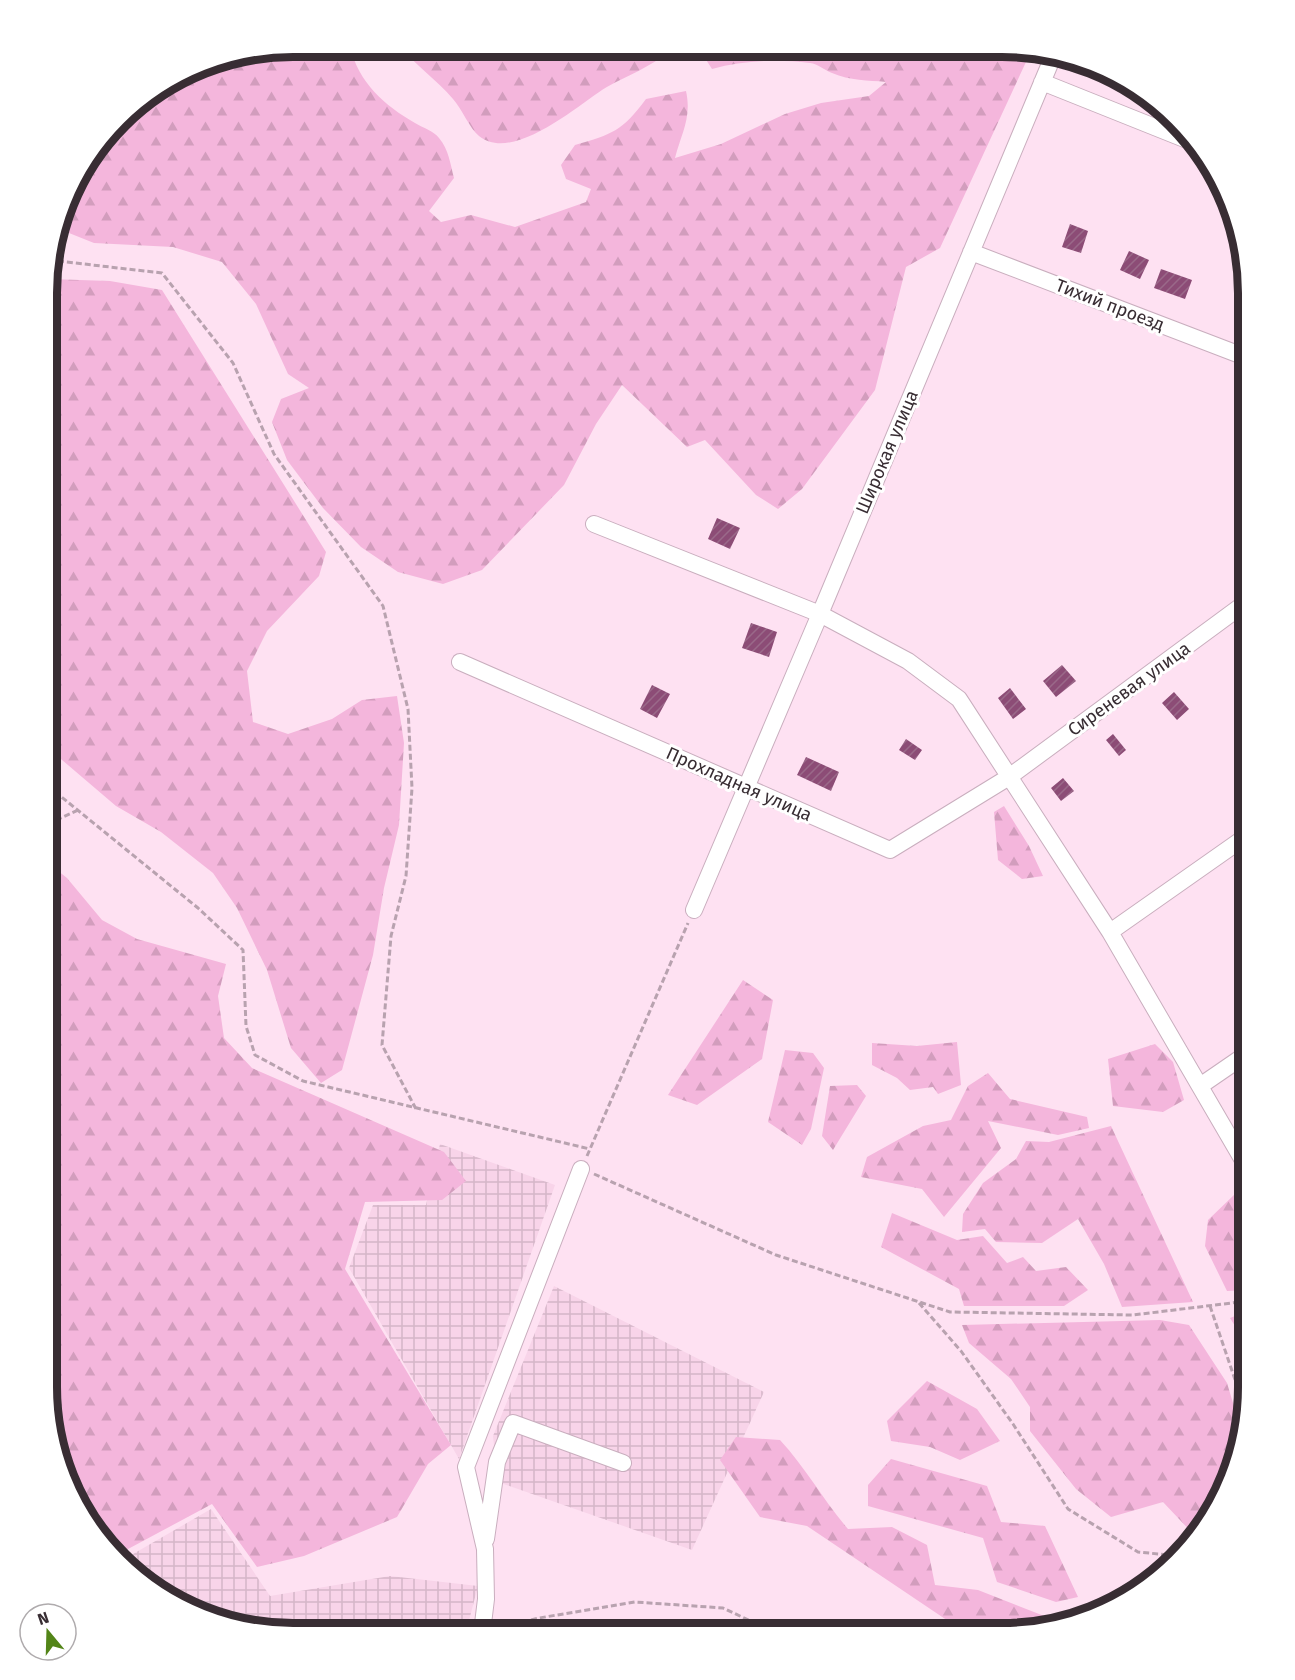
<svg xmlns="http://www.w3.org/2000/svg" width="1295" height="1680" viewBox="0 0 1295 1680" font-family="'Fira Sans',sans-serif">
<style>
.industrial{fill:url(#industrial-grid)}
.forest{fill:url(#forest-firs)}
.building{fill:url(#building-hatch)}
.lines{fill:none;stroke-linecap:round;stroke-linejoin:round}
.minor-casing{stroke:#c9aebe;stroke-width:18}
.path{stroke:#b8a2af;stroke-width:3;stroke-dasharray:6 3;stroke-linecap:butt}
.minor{stroke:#fff;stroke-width:16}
.labels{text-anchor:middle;stroke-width:6;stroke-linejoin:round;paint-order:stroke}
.street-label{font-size:18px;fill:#382d33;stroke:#fff}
.rim{fill:none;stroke:#382d33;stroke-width:8}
</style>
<defs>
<pattern id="industrial-grid" width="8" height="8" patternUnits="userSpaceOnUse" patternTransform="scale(1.5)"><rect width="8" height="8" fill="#f8d4e9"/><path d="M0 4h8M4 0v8" fill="none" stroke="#d5b6c8"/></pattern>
<pattern id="forest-firs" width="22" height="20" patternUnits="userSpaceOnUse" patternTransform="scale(1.5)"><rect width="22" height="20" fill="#f4b6dc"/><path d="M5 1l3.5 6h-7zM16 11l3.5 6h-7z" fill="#d29dbd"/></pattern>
<pattern id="building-hatch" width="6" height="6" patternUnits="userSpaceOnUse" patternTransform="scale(1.5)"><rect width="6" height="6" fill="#8c4c76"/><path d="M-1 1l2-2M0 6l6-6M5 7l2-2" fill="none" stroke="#9a6989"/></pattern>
</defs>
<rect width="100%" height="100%" fill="#fee1f2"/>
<path class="industrial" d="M440,1144L555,1185L459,1459L349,1268L373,1205H426Z
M554,1286L764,1392L692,1550L498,1482L493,1436Z
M211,1509L270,1596L390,1576L478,1586L466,1632L261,1631L156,1592L132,1571L133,1554Z"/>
<path class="forest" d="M293,47H350C359,83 384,105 415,123C423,128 434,131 439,138C449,150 450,163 454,178L429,211L441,222L471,215L515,227L586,202L591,189L566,179L561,165L575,145C613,134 622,131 646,99L686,91C692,118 681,134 675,158L721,144L785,114L821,103L869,96L886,82C868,80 850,81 832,73C824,70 818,64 810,63C778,59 744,60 712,69L703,55L708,48L1032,49L940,248L906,267L875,390L802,489L778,509L756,495L705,440L687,447L622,385L596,424L564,485L482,570L443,584L398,572L361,547L323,508L287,460L272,422L281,399L309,388L288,374L256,304L222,262L173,247L94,243L59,229L79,170L131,107L214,60Z
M401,47L672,48C652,68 626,75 602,90C576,107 512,163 479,136C470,129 462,109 453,99C437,80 416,66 401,47Z
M49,279L110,281L162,290L326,552L319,576L267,631L247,671L253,722L288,734L332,719L362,700L397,696L404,743L399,825L384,888L373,955L342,1070L321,1083L291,1048L267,970L237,908L213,873L161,832L116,806L48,748Z
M1004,806L1029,846L1043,876L1022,879L998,860L994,812Z
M48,863L67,878L102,920L137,939L226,964L218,996L224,1038L252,1068L444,1152L466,1181L442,1200L365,1202L345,1269L451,1445L428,1464L397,1517L304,1556L257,1567L212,1504L115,1556L72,1496L47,1387Z
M743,980L773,1000L762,1059L697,1105L668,1095Z
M957,1042L961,1085L938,1094L933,1087L910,1090L897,1078L872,1065V1043L917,1046Z
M1155,1044L1173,1062L1184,1100L1163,1112L1113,1106L1108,1059Z
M785,1050L813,1053L824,1068L811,1129L802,1145L768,1122Z
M988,1073L1010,1099L1087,1117L1089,1128L1058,1135L988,1121L1001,1148L944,1217L922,1189L861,1177L867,1157L923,1126L951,1120L968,1086Z
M857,1085L866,1096L833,1150L822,1136L830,1086Z
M1111,1126L1193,1302L1122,1307L1104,1264L1078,1219L1042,1243L996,1242L985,1229L962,1232L963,1214L983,1183L1016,1159L1026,1141L1049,1142Z
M1235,1194L1248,1219V1290L1227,1291L1205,1246L1208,1220Z
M892,1213L957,1240L983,1236L1007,1263L1023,1257L1036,1271L1066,1267L1088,1290L1064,1306H964L959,1289L881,1247Z
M1248,1311V1347L1230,1318Z
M1160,1320L1189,1325L1227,1383L1242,1433L1235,1466L1207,1524L1196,1537L1163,1502L1111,1517L1076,1489L1030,1431V1407L1011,1379L969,1343L962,1325Z
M927,1381L977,1409L1000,1441L960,1460L930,1447L891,1441L887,1421Z
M736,1437L780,1440C806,1468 823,1500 848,1529L892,1527L927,1545L935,1585L978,1590L1057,1621L1002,1633H966L807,1526L760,1517L720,1460Z
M891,1459L987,1486L1001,1522L1045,1526L1078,1597L1056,1602L997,1582L983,1538L868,1506V1485Z"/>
<path class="building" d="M1070,224L1088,231L1081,253L1062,247Z
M1129,251L1149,260L1140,279L1120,270Z
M1161,269L1192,280L1185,299L1154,288Z
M717,518L740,528L730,549L708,539Z
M751,623L777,632L769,657L742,648Z
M1062,665L1076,681L1056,697L1043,681Z
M652,685L670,694L657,718L640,709Z
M1010,688L1026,709L1013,719L998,698Z
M1174,692L1189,709L1177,720L1162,703Z
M1113,734L1126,750L1119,756L1106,740Z
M906,739L922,750L915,760L899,750Z
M806,757L839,772L831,791L797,775Z
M1063,778L1074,791L1061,801L1051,788Z"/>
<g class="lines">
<g class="minor-casing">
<path id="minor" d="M1054,54L820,614L908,661L959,699L1110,932L1248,1169
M1042,82L1187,140
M971,252L1248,358
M594,524L820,614L694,910
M460,662L890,850L1009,777L1248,601
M1110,932L1248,835
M1200,1086L1248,1053
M486,1539L497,1462L513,1423L623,1463
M482,1632L486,1599L485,1549L466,1467L581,1169"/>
</g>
<path class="path" d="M49,260L162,273L233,363L274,454L383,606L408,709L412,788L406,876L391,936L382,1045L416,1109
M48,786L198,908L243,950L246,1026L255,1055L303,1081L590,1149
M48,824L78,810
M587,1156L688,923
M594,1174L776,1255L950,1312L1133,1315L1248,1301
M919,1303L961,1351L1013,1424L1068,1509L1138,1552L1179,1556
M1210,1306L1246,1412
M496,1628L539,1618L635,1602L723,1608L776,1633"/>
<use href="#minor" class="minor"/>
</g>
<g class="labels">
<g class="street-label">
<text transform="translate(1110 305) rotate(21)" y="6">Тихий проезд</text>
<text transform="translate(887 452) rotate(-67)" y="6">Широкая улица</text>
<text transform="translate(1129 689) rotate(-36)" y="6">Сиреневая улица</text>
<text transform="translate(739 784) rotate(24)" y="6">Прохладная улица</text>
</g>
</g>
<path d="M0 0H1295V1680H0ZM293 57H1002A236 236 0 0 1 1238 293V1387A236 236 0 0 1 1002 1623H293A236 236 0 0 1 57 1387V293A236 236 0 0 1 293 57Z" fill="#fff" fill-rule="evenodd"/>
<path class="rim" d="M293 57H1002A236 236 0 0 1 1238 293V1387A236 236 0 0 1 1002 1623H293A236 236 0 0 1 57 1387V293A236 236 0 0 1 293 57Z"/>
<g transform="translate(48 1632) rotate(341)"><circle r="28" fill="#ffffff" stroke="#afabad" stroke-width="1.5"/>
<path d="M0-4.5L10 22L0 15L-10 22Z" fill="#538518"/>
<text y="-9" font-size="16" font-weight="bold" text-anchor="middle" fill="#382d33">N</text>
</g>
</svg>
